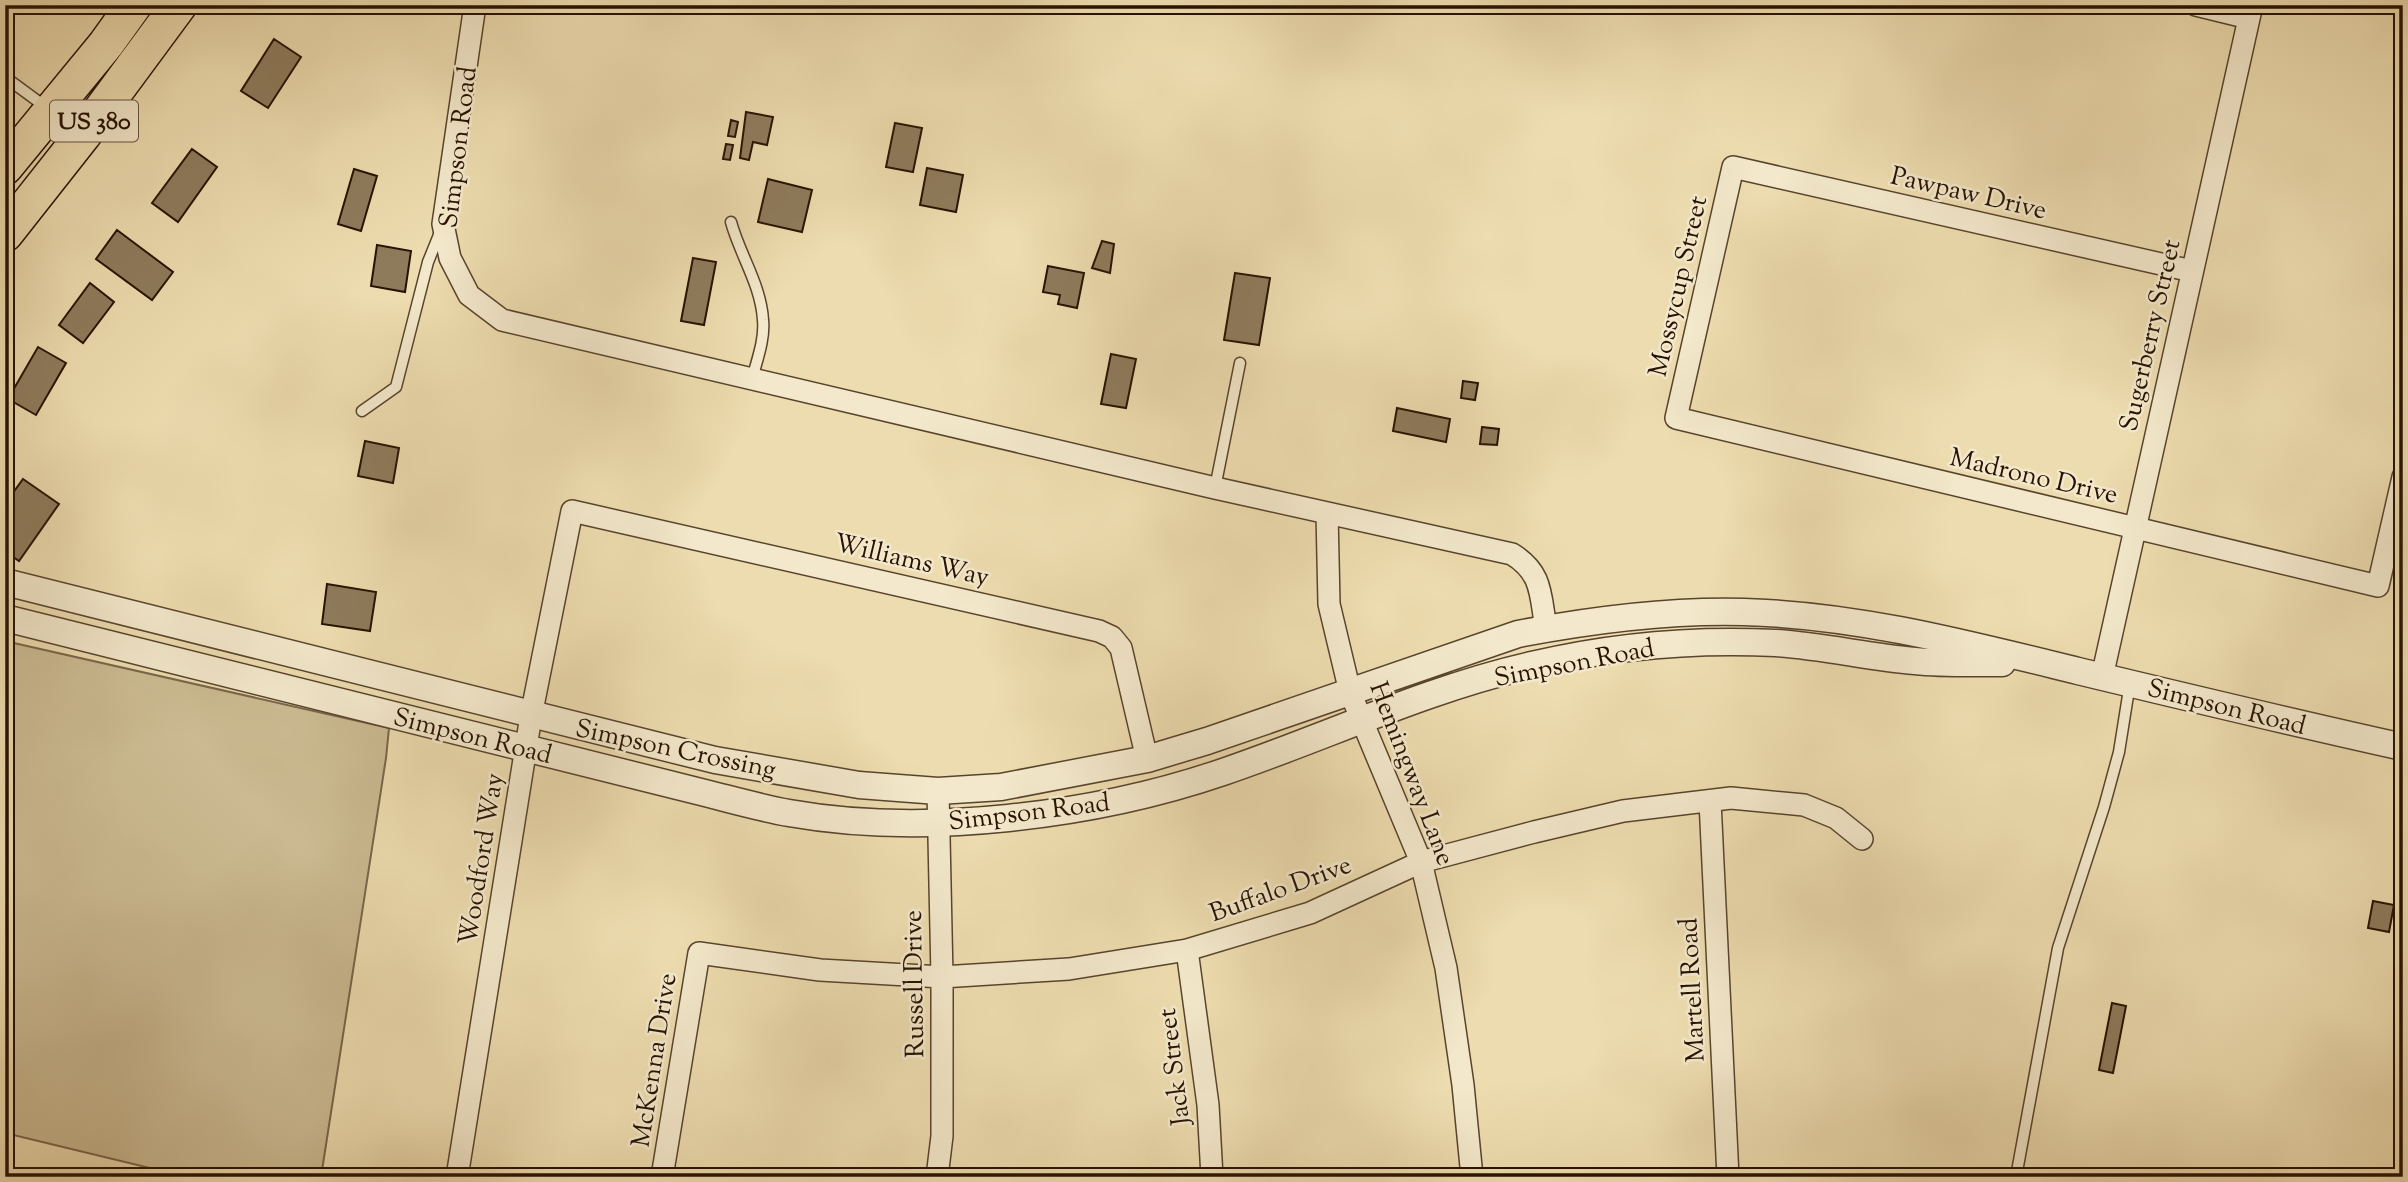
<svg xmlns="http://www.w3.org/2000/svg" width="2408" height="1182" viewBox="0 0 2408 1182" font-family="'Sorts Mill Goudy',serif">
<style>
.green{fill:#cbba92;stroke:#79664a;stroke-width:2}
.building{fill:#8e7b5c;stroke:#271202;stroke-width:2}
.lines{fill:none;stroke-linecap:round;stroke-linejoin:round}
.service-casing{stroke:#58442d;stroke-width:13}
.minor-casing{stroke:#58442d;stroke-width:24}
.tertiary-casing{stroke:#58442d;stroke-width:29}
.trunk-casing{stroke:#271202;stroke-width:38}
.service{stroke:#f3e8cb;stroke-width:10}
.minor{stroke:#f3e8cb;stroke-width:21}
.tertiary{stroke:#f3e8cb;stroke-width:26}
.trunk{stroke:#eddcaf;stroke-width:35}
.labels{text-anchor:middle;stroke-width:5;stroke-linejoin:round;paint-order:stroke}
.shield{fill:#f3e8cb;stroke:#64523e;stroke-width:2}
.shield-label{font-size:24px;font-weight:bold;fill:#271202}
.street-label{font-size:26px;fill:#271202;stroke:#f3e8cb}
</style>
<rect width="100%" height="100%" fill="#eddcaf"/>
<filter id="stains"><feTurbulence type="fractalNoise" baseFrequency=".00286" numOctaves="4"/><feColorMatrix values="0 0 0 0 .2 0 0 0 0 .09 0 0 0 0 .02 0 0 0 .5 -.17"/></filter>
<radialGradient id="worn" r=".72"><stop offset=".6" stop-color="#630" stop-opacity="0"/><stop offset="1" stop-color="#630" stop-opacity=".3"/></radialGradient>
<path class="green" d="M5,641L389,728L386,758L321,1177H187L5,1133Z"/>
<path class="building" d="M274,39L301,57L268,108L241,91Z
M746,112L773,117L767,145L753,142L749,160L740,158Z
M731,120L738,122L735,137L728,136Z
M895,123L922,128L913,172L886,167Z
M726,144L733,145L730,160L723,159Z
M192,149L217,167L178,222L152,203Z
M927,168L963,175L956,212L920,205Z
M354,169L377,176L361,231L338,224Z
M768,179L812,190L802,232L758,222Z
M117,230L173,272L152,300L96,259Z
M1102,241L1114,244L1110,273L1092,268Z
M377,245L411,251L405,292L371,286Z
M693,258L716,262L704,325L681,321Z
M1048,266L1084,273L1077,308L1058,304L1060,295L1043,292Z
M1235,273L1270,278L1259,345L1224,340Z
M90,283L114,302L83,343L59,325Z
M38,347L66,363L36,415L8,399Z
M1111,354L1136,359L1126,408L1101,404Z
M1463,381L1478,383L1475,400L1461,398Z
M1397,408L1450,419L1446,442L1393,431Z
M1482,427L1499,429L1497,445L1480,444Z
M365,441L399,448L393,483L358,476Z
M23,479L59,504L19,561L5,551V504Z
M327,584L376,592L370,631L322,624Z
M2373,901L2394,905L2389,932L2368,928Z
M2112,1003L2126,1006L2113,1073L2099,1070Z
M125,1168L172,1176L123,1177Z"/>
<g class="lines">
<g class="service-casing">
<path id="service" d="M5,77L81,133
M731,222C740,255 761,285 763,320C765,339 757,360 752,379
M362,411L396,387L428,262L441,230
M1215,488L1240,363
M2016,1177L2058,948L2104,807L2119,752L2130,683"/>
</g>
<g class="minor-casing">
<path id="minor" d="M475,5L443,224L450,258L469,295L502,320L1215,488L1512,554C1543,573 1540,595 1546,628
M2196,5L2249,18
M2192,271L1733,167L1676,418L2378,586L2403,477
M1327,513L1329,604L1350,692L1421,862L1446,968L1463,1085L1472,1177
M2102,677L2252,5
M1710,801L1728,1177
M1187,950L1208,1105L1212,1177
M457,1177L531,716L572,511L1099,631L1112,637L1121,648L1147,759
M662,1177L699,953L820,970L942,977L1069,969L1187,950L1310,913L1421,862L1534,832L1623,811L1731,798L1804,805L1836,818L1862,839
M937,1177L942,1136V977L938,791"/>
</g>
<g class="tertiary-casing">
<path id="tertiary" d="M5,582L715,760L859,785L938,791L1001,787L1147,759L1207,741L1518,634C1591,620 1669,610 1744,612C1858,615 1968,644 2078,671C2186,697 2294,723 2403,747
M5,618L705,793C733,800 761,808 789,813C924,837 1094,816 1223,772C1326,737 1426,689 1532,665C1612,646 1694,639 1776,643C1823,646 1868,657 1915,661C1943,664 1973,663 2002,663"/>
</g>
<g class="trunk-casing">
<path id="trunk" d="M5,167L106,44L134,5
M5,234L83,135L179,5"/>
</g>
<use href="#service" class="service"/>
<use href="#minor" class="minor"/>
<use href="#tertiary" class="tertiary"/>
<use href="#trunk" class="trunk"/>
</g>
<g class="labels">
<rect class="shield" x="50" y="100.5" width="88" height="41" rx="5"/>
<g class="shield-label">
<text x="94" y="129">US 380</text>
</g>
<g class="street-label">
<text transform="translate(457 147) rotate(-83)" y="9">Simpson Road</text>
<text transform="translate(1969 192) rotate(13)" y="9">Pawpaw Drive</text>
<text transform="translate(1677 286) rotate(-77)" y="9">Mossycup Street</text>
<text transform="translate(2149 335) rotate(-77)" y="9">Sugerberry Street</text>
<text transform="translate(2034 475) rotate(13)" y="9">Madrono Drive</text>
<text transform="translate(912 559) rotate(13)" y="9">Williams Way</text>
<text transform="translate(1574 662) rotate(-11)" y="9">Simpson Road</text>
<text transform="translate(2227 706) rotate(14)" y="9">Simpson Road</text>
<text transform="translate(473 735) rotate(14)" y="9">Simpson Road</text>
<text transform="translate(676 748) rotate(12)" y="9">Simpson Crossing</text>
<text transform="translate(1413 773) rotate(69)" y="9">Hemingway Lane</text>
<text transform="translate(1029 811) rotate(-7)" y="9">Simpson Road</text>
<text transform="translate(480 859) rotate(-81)" y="9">Woodford Way</text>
<text transform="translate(1280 888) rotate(-20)" y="9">Buffalo Drive</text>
<text transform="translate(913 984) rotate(-91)" y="9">Russell Drive</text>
<text transform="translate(1691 990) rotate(-93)" y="9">Martell Road</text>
<text transform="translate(653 1060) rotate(-81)" y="9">McKenna Drive</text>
<text transform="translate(1173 1067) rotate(-97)" y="9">Jack Street</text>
</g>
</g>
<rect width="2408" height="1182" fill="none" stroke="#eddcaf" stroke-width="28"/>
<rect x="7" y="7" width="2394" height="1168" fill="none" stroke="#271202" stroke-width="3.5"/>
<rect x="14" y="14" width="2380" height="1154" fill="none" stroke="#271202" stroke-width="2"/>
<rect width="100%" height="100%" filter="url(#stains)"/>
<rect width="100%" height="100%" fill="url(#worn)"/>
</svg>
